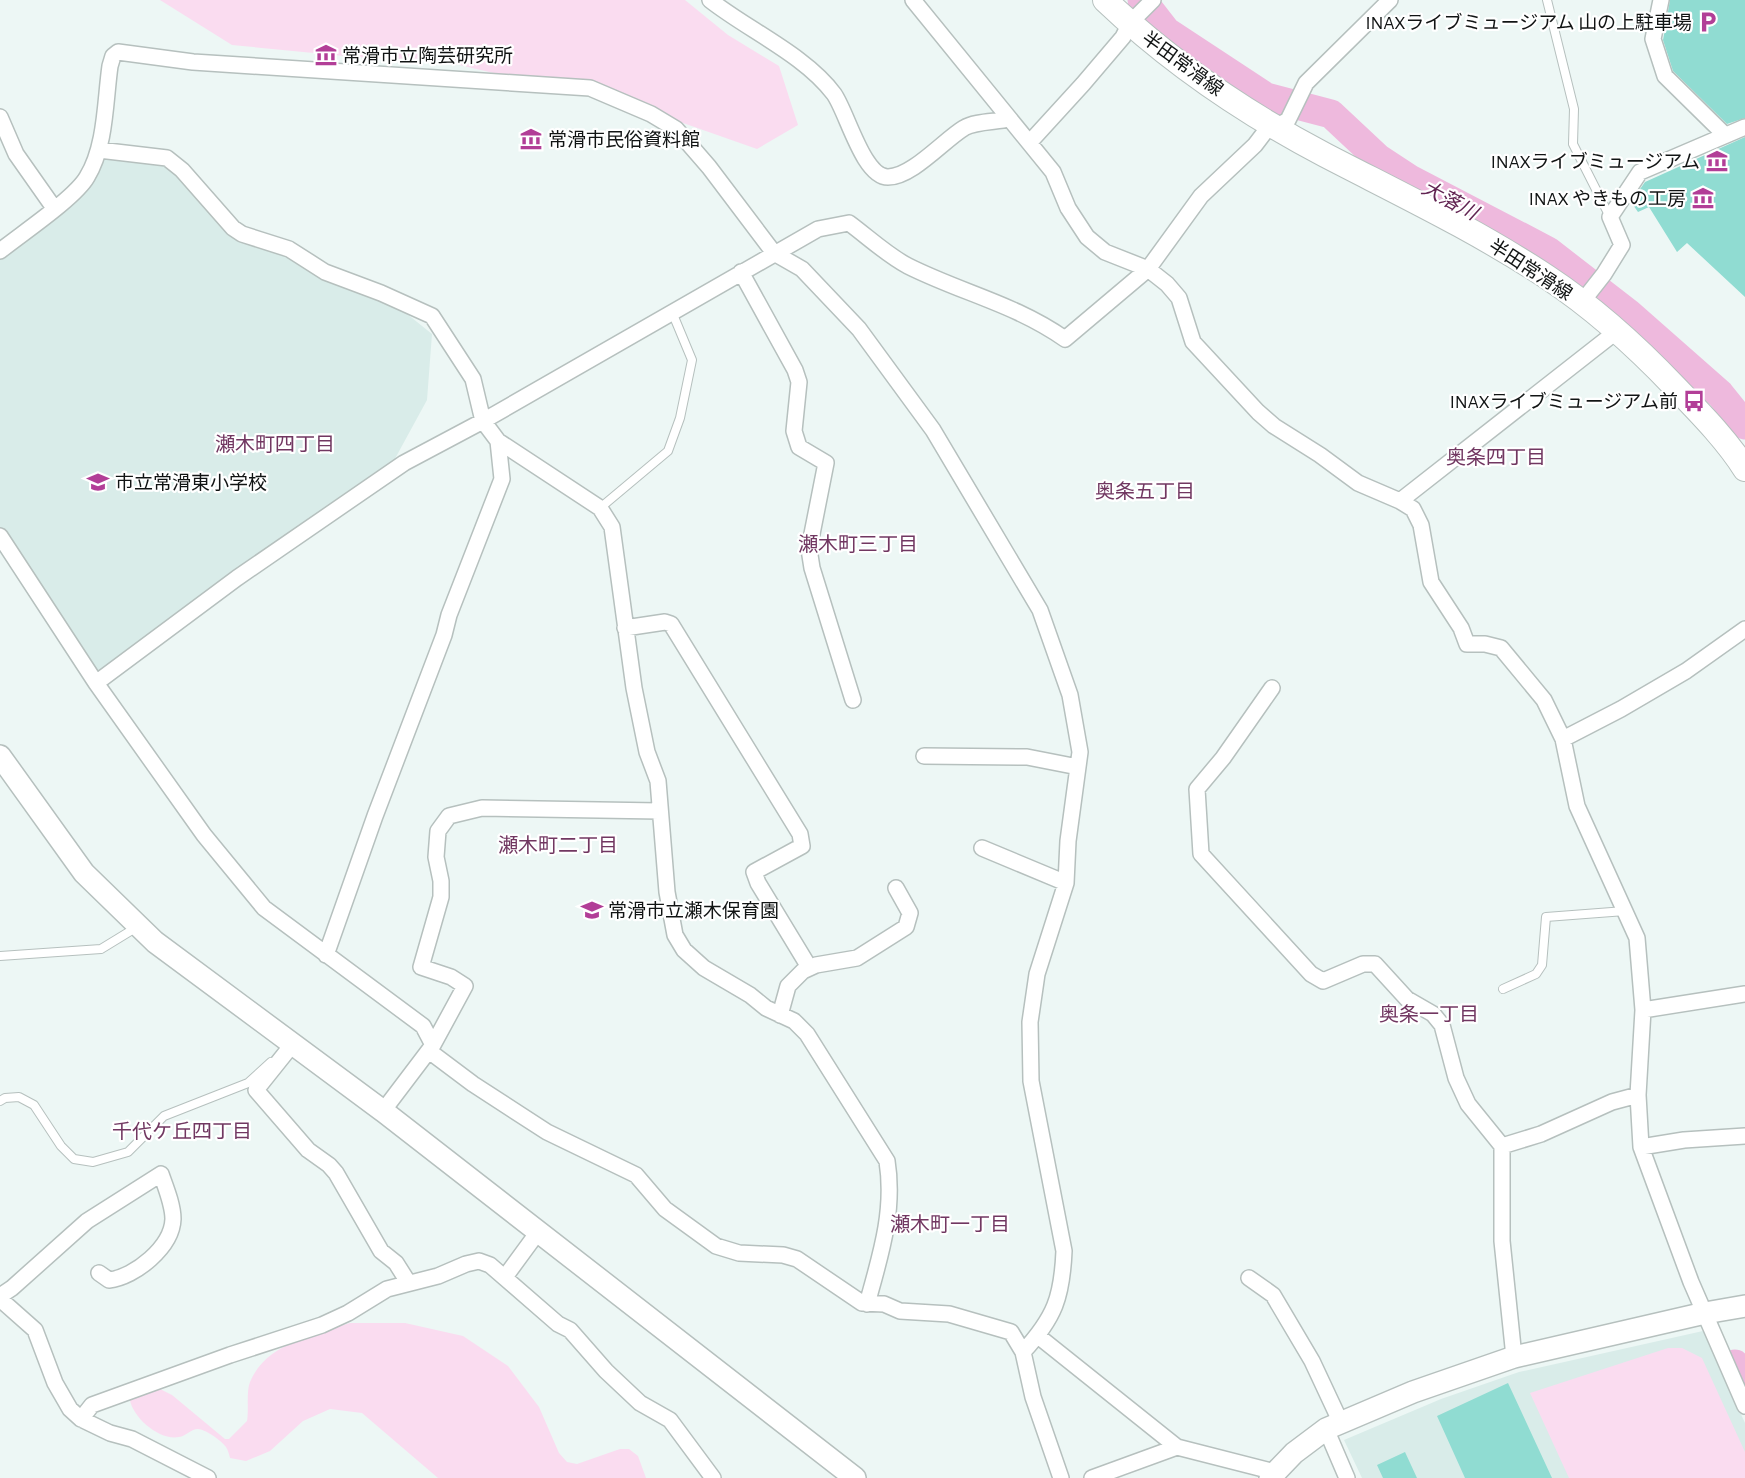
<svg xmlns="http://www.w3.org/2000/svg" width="1745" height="1478" viewBox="0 0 1745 1478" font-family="'Alegreya Sans','Noto Sans JP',sans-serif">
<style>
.built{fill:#d9ece9}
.green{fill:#fadcf0}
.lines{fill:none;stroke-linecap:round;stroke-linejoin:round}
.river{stroke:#eeb9dd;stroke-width:29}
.building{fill:#90dcd2}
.lane-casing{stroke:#b6c0be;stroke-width:10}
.street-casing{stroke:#b6c0be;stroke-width:18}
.secondary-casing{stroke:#b6c0be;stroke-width:24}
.primary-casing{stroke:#b6c0be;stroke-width:26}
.lane{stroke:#fff;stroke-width:8}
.street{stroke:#fff;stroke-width:15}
.secondary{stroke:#fff;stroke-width:21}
.primary{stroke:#fff;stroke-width:24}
.labels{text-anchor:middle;stroke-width:4.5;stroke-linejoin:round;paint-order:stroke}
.poi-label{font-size:19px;fill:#111414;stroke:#fff;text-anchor:end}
.street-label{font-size:19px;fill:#111414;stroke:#fff}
.water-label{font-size:20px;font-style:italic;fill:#612452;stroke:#fff}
.neighbourhood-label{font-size:20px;fill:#713761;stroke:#fff}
</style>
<rect width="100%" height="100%" fill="#edf7f5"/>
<path class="built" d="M99,150L167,158L233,228L381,293L432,334L427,400L385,477L96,683L0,536V251L76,191Z
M1703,1331L1745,1423V1478H1362L1344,1440L1441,1399L1519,1372Z"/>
<path class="green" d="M160,0H685L728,35L779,66L798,125L757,149L629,104L442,61L355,57L232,45Z
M350,1323H405L463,1336L508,1366L539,1407L559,1453L567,1462L577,1464L620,1449H629L638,1456L646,1478H438L362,1413L330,1409L303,1421L270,1451L246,1461L230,1458C229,1454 228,1450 226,1447C222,1441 204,1428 197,1429C190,1430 186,1436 179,1437C160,1441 133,1418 130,1400L156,1387L172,1395L225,1439H229L247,1421C249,1410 246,1392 250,1382C266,1343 314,1335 350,1323Z
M1668,1348H1682L1702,1358L1745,1452V1478H1569L1530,1393Z"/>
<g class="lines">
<path class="river" d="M1142,0L1166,31L1266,97L1331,114L1378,158L1410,179L1548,251L1628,313L1720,394L1745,425
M1735,1364L1745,1385"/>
</g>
<path class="building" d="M1670,0H1745V118L1727,124L1673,71L1663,40Z
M1745,137V297L1687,243L1677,252L1649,207L1638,212L1631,202L1645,182Z
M1508,1383L1552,1478H1465L1437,1416Z
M1405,1452L1417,1478H1383L1377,1465Z"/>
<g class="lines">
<g class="lane-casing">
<path id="lane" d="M1547,0L1574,109L1573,144L1610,217
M600,508L668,451L680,418L692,360L672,312
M0,956L101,949L137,927
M1503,989L1536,974L1542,965L1546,917L1625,911
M0,1101L5,1098L19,1097L34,1105L61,1146L74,1159L93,1162L128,1152L164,1116L248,1083L271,1062"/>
</g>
<g class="street-casing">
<path id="street" d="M710,0C748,30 805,55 834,94C847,112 863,177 888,177C912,177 944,140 964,128C975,121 996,122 1009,119
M913,0L1053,172L1068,208L1087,237L1105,252L1148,269L1167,284L1179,298L1193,342L1258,412L1274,426L1320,455L1358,483L1400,501L1413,509L1421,525L1431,582L1461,628L1467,644H1485L1501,648L1544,700L1563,739L1577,806L1637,938L1643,1010L1638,1095L1641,1147L1691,1282L1745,1406
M1661,0L1653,39L1665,76L1725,135
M0,117L16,154L54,208
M1030,142L1083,84L1123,37L1130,23L1153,0
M99,150L167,158L182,170L233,228L242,234L289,249L325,272L381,293L432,316L473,379L483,421L498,441L600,508L612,527L634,688L647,752L658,781L667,892L675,935L684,950L704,968L750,995L766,1008L794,1021L807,1034L887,1161C895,1211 880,1257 867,1304
M0,251C21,234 75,198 87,177C106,146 105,101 110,66L113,56L118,52L193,62L590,88L651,114L676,129L709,167L774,253L802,269L859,329L933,430L1040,610L1070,695L1080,752L1068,841L1066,883L1037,974L1030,1022L1031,1081L1064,1251C1062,1297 1055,1317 1023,1352
M741,272L795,370L799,382L794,431L799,447L826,463L809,549L812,568L853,700
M1582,302L1604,274L1622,245L1610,217L1640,172L1745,127
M1400,501L1617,331
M0,536L96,683L204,835L264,908L423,1026L433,1045L383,1111
M625,628L665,622L671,624L800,834L802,846L754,872L758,883L809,967
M96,683L237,578L404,463L483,421L818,229L849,223C868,237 887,255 908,266C962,293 1015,304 1065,339L1148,269L1201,196L1255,145L1271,124H1281L1288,120L1306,83L1390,0
M1272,688L1223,758L1197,789L1201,854L1311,974L1323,981L1363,964H1375L1407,999L1433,1014L1442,1025L1456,1078L1468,1104L1502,1146V1241L1514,1357
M1563,739L1621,709L1686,671L1745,629
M924,756L1027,757L1078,767
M982,848L1066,883
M326,955L375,816L444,635L449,615L502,479L498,441
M1643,1010L1745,994
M780,1015L788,986L803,971L816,965L857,958L906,927L910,913L896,888
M292,1045L256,1090L308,1150L329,1165L336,1173L381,1251L396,1263L408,1282
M433,1045L465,986L451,977L421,967L441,897V881L436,857L438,831L449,816L482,808L659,811
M429,1051L473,1084L547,1132L636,1175L665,1209L716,1246L739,1253L783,1255L797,1259L862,1303L884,1304L900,1311L949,1314L1011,1332L1023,1352L1033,1397L1061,1478
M1502,1146L1541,1134L1612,1102L1638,1095
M1641,1147L1684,1140L1745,1136
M505,1277L538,1232
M1249,1278L1273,1295L1312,1361L1341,1423
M0,1296L12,1288L87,1221L161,1174C166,1188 173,1205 173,1219C172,1247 135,1277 109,1280L99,1273
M0,1299L35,1330L55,1383L70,1409L81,1419L110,1433L132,1439L208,1478
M1038,1336L1177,1447L1275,1472
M81,1419L92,1405L230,1355L322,1325L348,1313L387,1289L438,1276L466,1264L479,1261L490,1265L558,1324L570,1330L606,1371L640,1403L670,1420L713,1478
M1326,1429L1347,1478
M1092,1478L1177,1447"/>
</g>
<g class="secondary-casing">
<path id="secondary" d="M0,756L84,873L155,942L383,1111L855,1478
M1270,1478L1294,1453L1326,1429L1413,1392L1514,1357L1705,1313L1745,1306"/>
</g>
<g class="primary-casing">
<path id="primary" d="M1105,0C1169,61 1247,114 1325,155C1400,194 1476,230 1547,277C1594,308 1636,346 1675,387C1699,412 1726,439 1745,469"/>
</g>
<use href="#lane" class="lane"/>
<use href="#street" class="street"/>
<use href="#secondary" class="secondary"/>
<use href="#primary" class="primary"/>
</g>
<defs>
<g id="parking-bare" transform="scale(1.725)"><path d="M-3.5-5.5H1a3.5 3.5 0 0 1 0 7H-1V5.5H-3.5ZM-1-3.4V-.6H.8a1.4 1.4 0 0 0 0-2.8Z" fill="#b23e97" stroke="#fff" stroke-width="2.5" paint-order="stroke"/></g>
<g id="museum-bare" transform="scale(1.725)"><path d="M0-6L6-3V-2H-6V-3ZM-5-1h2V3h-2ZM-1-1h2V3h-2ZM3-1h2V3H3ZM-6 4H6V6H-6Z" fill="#b23e97" stroke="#fff" stroke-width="2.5" paint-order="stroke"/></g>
<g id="bus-bare" transform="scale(1.725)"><path d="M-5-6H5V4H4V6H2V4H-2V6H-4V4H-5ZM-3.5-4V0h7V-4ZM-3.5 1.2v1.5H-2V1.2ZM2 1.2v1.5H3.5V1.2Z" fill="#b23e97" stroke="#fff" stroke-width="2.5" paint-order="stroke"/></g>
<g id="school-bare" transform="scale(1.725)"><path d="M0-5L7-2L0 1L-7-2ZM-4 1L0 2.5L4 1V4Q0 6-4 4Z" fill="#b23e97" stroke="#fff" stroke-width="2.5" paint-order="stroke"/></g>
</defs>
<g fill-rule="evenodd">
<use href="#parking-bare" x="1708" y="22"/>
<use href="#museum-bare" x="326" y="55"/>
<use href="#museum-bare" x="531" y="139"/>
<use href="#museum-bare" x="1717" y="161"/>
<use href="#museum-bare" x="1703" y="198"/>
<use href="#bus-bare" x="1694" y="401"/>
<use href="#school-bare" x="98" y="482"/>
<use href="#school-bare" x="592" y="910"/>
</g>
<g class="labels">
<g class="poi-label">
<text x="1692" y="29">INAXライブミュージアム 山の上駐車場</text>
<text x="342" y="62" text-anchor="start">常滑市立陶芸研究所</text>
<text x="548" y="146" text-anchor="start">常滑市民俗資料館</text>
<text x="1700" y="168">INAXライブミュージアム</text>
<text x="1686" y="205">INAX やきもの工房</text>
<text x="1678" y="408">INAXライブミュージアム前</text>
<text x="115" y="489" text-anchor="start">市立常滑東小学校</text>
<text x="608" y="917" text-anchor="start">常滑市立瀬木保育園</text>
</g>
<g class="street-label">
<text transform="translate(1183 63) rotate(36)" y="7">半田常滑線</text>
<text transform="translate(1531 269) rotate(33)" y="7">半田常滑線</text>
</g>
<g class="water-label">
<text transform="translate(1450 200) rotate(28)" y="7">大落川</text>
</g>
<g class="neighbourhood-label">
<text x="275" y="451">瀬木町四丁目</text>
<text x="1496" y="464">奥条四丁目</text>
<text x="1145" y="498">奥条五丁目</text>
<text x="858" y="551">瀬木町三丁目</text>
<text x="558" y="852">瀬木町二丁目</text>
<text x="1429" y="1021">奥条一丁目</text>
<text x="182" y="1138">千代ケ丘四丁目</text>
<text x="950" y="1231">瀬木町一丁目</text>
</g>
</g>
</svg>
